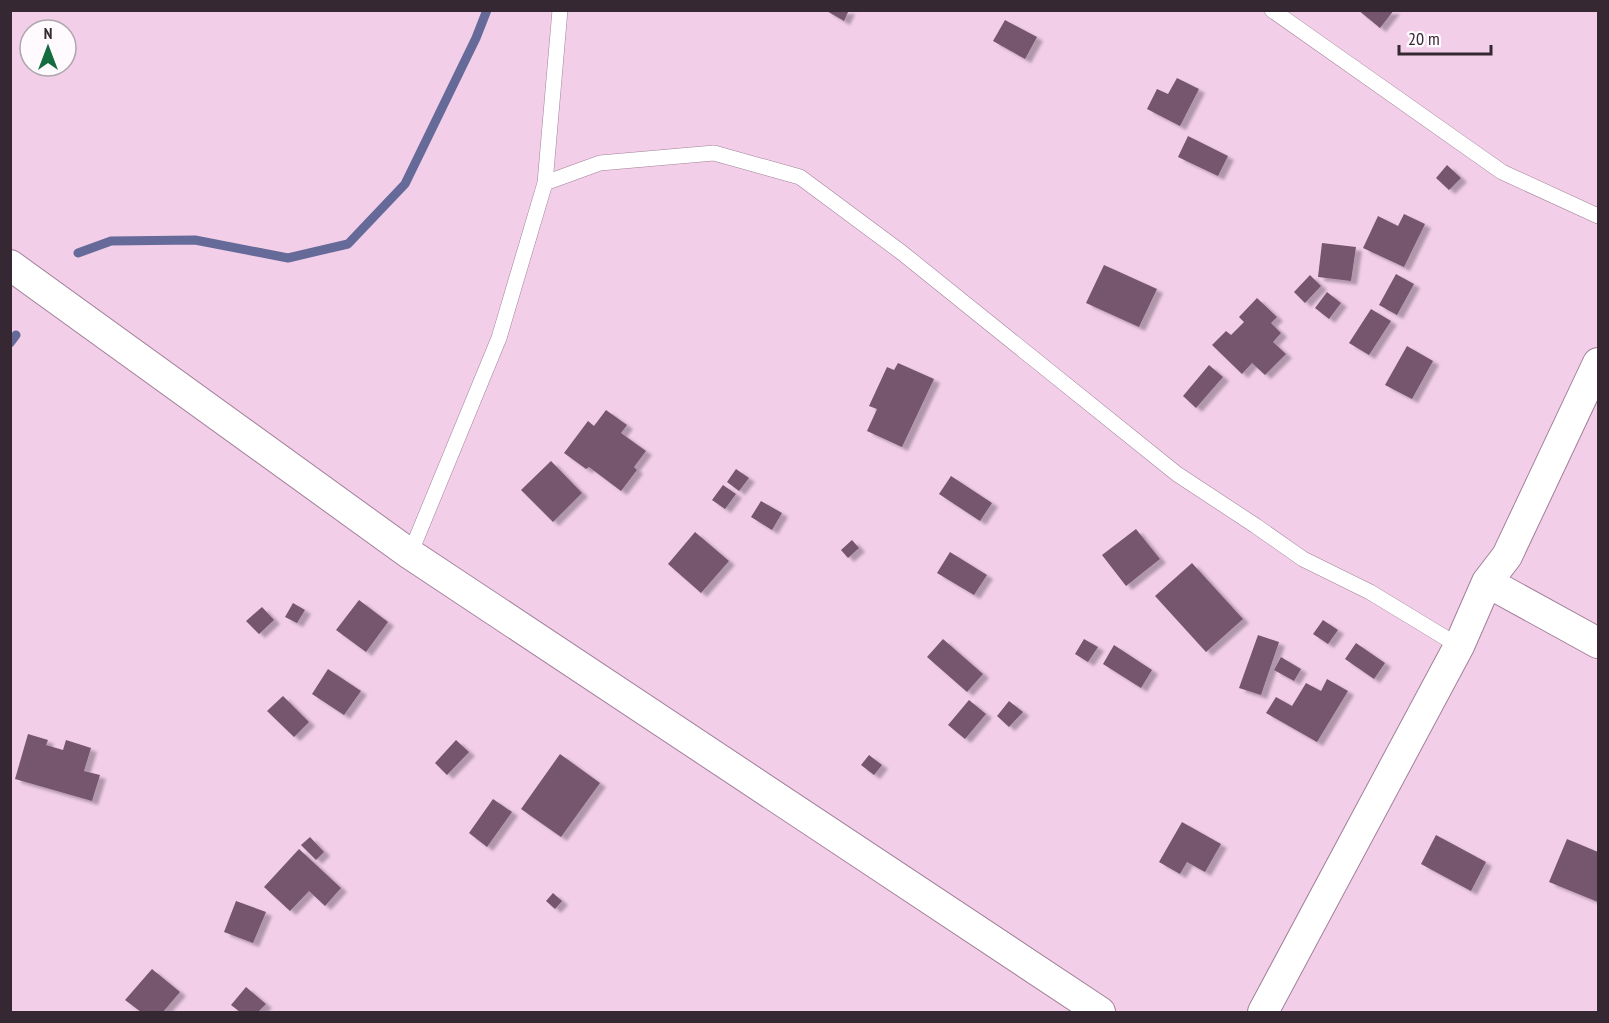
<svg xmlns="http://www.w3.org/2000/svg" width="1609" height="1023" viewBox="0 0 1609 1023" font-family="'PT Sans Narrow',sans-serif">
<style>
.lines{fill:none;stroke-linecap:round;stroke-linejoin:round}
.stream{stroke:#666a99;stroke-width:9}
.building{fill:#75566e;filter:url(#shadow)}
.service-casing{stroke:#a28099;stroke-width:16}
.minor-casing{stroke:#a28099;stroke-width:32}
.service{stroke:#fff;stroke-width:15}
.minor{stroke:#fff;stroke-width:30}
</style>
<defs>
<filter id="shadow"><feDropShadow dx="6" dy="4" stdDeviation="1.5" flood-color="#0004"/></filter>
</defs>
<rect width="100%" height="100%" fill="#f2cee9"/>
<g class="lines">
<path class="stream" d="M78,253L111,241L195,240L288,258L348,244L405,184L476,38L487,10
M10,343L16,335"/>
</g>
<path class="building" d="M825,10H849L844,21Z
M1358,10H1394L1380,28Z
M1005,20L1037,37L1025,59L993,41Z
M1177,78L1199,89L1180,126L1147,109L1157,89L1168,94Z
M1188,136L1228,156L1218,176L1178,157Z
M1447,165L1461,178L1449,190L1436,178Z
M1404,214L1425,224L1404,267L1363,248L1378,216L1398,226Z
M1322,243L1356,247L1351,281L1318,277Z
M1104,265L1157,289L1139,327L1086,303Z
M1396,274L1414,284L1397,315L1379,305Z
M1310,275L1321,286L1305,303L1294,292Z
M1327,292L1341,303L1329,319L1315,308Z
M1257,298L1277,317L1271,323L1281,333L1273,342L1286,354L1265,375L1252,363L1242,374L1212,345L1226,331L1231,335L1244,322L1239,317Z
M1371,309L1391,321L1369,355L1349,343Z
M1407,346L1433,361L1412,399L1385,385Z
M898,363L934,379L902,447L867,431L877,409L869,406L887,367L894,370Z
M1209,365L1223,377L1196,408L1183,396Z
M606,410L627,425L621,433L646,451L634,467L637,470L621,491L589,467L586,469L564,453L588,421L594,426Z
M551,461L582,493L553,522L521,490Z
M736,469L749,478L739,491L727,482Z
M951,476L992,503L980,521L939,494Z
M723,485L736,494L725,509L712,500Z
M761,501L782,513L772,530L751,517Z
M1136,529L1160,559L1126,586L1102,555Z
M695,532L729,561L701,593L668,564Z
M852,540L859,548L848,558L841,550Z
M950,552L987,575L974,595L937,573Z
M1192,563L1243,619L1206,652L1155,596Z
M359,600L388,622L366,652L336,630Z
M293,603L305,610L297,623L285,617Z
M262,607L274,620L259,634L246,621Z
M1323,620L1338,630L1328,644L1313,634Z
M1258,635L1279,642L1261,695L1239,688Z
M943,639L983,674L967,692L927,657Z
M1084,639L1098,647L1088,662L1075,654Z
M1356,643L1385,663L1374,679L1345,659Z
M1114,645L1152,670L1141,688L1103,664Z
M1281,657L1301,669L1294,681L1274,670Z
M328,669L361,691L344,715L312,694Z
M1327,679L1348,691L1317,742L1266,713L1276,697L1292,706L1306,683L1321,691Z
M283,696L309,722L294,737L267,711Z
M969,700L986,714L965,739L948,725Z
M1009,701L1023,712L1009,727L997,716Z
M28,734L48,740L46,745L63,750L66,740L91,748L84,771L100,775L92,801L15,779Z
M456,740L469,752L447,775L435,763Z
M560,754L600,783L561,837L521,809Z
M869,755L882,765L874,775L861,765Z
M493,799L512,812L487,847L469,833Z
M1182,822L1221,844L1205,872L1187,862L1180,874L1159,862Z
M1436,835L1486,862L1471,891L1421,864Z
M310,837L324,852L316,860L301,845Z
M1567,839L1598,852V902L1549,882Z
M299,849L341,888L325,906L309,891L290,911L264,887Z
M553,893L562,901L555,909L546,901Z
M236,901L266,912L253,943L224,932Z
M152,969L180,992L163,1012H141L125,1000Z
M246,987L266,1004L258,1012H240L231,1005Z"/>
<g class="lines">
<g class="service-casing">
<path id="service" d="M1272,10L1502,172L1598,216
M545,183L600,163L714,153L800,177L901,252L1177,474L1256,526L1303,559L1370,592L1459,646
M410,554L499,338L545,183L560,10"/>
</g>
<g class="minor-casing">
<path id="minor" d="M10,265L410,554L1100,1012
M1487,582L1598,643
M1263,1012L1459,646L1487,582L1507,556L1598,363"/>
</g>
<use href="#service" class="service"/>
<use href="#minor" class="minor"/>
</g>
<rect width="1609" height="1023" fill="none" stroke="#362833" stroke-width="24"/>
<g transform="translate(48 48)"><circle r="28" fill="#fefafd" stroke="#aea6ac" stroke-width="1.5"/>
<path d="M0-4.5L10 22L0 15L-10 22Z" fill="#146c3f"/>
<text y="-9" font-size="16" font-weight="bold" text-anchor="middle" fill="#362833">N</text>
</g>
<path d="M1399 45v9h92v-9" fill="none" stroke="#362833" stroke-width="3"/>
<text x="1408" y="45" font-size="18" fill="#362833" stroke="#fefafd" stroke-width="4.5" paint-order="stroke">20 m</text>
</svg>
